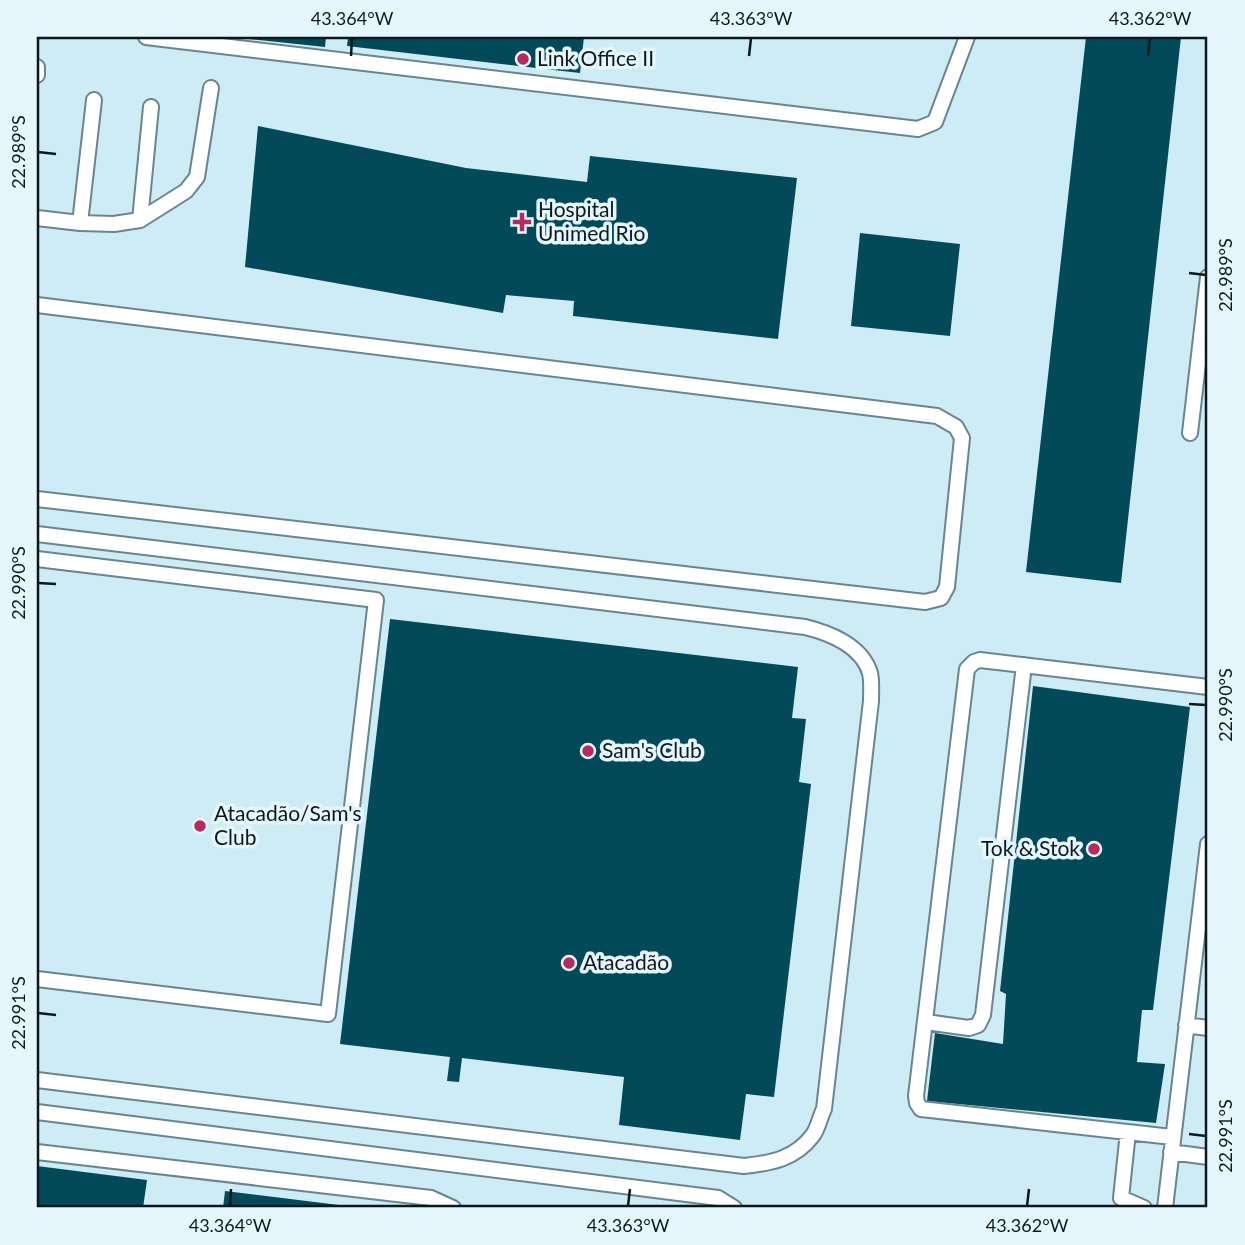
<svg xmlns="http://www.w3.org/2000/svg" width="1245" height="1245" viewBox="0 0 1245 1245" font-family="Lato,sans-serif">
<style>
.building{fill:#02495a}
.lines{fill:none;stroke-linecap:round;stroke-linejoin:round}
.lane-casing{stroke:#6a858e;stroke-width:18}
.lane{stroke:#fff;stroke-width:14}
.ticks{fill:none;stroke:#0e181c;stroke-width:2.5}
.poi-dot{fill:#b82a5d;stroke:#e5f7fd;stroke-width:2.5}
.labels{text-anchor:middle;stroke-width:7;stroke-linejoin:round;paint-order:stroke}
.poi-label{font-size:21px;fill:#0e181c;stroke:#e5f7fd;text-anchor:start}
.neatline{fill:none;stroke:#0e181c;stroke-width:2.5}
.ticks-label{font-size:18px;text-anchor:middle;fill:#0e181c}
</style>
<rect width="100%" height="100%" fill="#ceecf6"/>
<path class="building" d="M248,37H326L325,47L248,39Z
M348,37H584L580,73L347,46Z
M1086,37H1181L1121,583L1026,572Z
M258,126L466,168L587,182L590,156L797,178L778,339L573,316L574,301L506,295L503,313L245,267Z
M860,233L960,244L950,336L851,326Z
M390,619L798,667L792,718L806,719L799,782L811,784L774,1097L746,1094L740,1140L619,1125L624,1077L462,1058L459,1082L447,1081L450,1057L340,1044Z
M1033,686L1190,707L1153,1010H1142L1137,1062L1165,1064L1156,1123L927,1101L935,1033L1003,1044L1006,994L1000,991Z
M37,1166L147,1180L143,1208H37Z
M225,1191L355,1207V1208H223Z"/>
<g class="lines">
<g class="lane-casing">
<path id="lane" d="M146,37L918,129L935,122L967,37
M37,75V67
M37,218L80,223L114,224L140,220L186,191L197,177L211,88
M140,220L151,107
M80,223L94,100
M37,305L937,416L956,427L962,438L947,587L941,598L925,602L37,499
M1190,433L1208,277
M37,534L805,627C830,633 862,646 870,673C872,682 871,692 871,701L824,1109C820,1117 818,1128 813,1135C795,1159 772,1163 744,1166L37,1080
M37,559L376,600L328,1014L37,979
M926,1022L969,1028L978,1025L983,1015L1024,665
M1186,1025L1208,1028
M37,1112L718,1198L734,1208
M1128,1132L1121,1198L1144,1208
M1172,1137L921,1109L917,1103L916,1096L967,669L974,662L980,660L1208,687
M37,1152L431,1198L453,1208
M1171,1152L1208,1157
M1165,1208L1208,844"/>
</g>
<use href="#lane" class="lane"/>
</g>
<path class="ticks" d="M351,56L352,38M749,56L751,38M1148,56L1150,38M38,152L56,154M1189,273L1206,275M38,583L56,584M1189,704L1206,705M38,1013L56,1015M1189,1134L1206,1136M230,1206L231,1189M628,1206L630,1189M1027,1206L1029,1189"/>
<g class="poi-dot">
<circle cx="523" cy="59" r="7"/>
<path d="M518.5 211.5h7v7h7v7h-7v7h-7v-7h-7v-7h7z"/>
<circle cx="588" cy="751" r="7"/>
<circle cx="200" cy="826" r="7"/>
<circle cx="1094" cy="849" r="7"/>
<circle cx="569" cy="963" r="7"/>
</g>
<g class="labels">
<g class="poi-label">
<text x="537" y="66">Link Office II</text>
<text x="538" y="217">Hospital<tspan x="538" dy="24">Unimed Rio</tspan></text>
<text x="602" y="758">Sam's Club</text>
<text x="214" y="821">Atacadão/Sam's<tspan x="214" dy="24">Club</tspan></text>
<text x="1080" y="856" text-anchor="end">Tok &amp; Stok</text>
<text x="583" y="970">Atacadão</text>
</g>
</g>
<rect width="1245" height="1245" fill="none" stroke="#e5f7fd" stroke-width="77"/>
<rect x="38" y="38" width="1168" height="1168" class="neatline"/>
<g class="ticks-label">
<text x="352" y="25">43.364°W</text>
<text x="751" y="25">43.363°W</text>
<text x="1150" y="25">43.362°W</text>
<text transform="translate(19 152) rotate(-90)" y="6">22.989°S</text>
<text transform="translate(1226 275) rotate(-90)" y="6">22.989°S</text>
<text transform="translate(19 583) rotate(-90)" y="6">22.990°S</text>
<text transform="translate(1226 705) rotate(-90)" y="6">22.990°S</text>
<text transform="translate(19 1013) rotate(-90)" y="6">22.991°S</text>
<text transform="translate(1226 1136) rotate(-90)" y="6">22.991°S</text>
<text x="230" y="1232">43.364°W</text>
<text x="628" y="1232">43.363°W</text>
<text x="1027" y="1232">43.362°W</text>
</g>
</svg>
